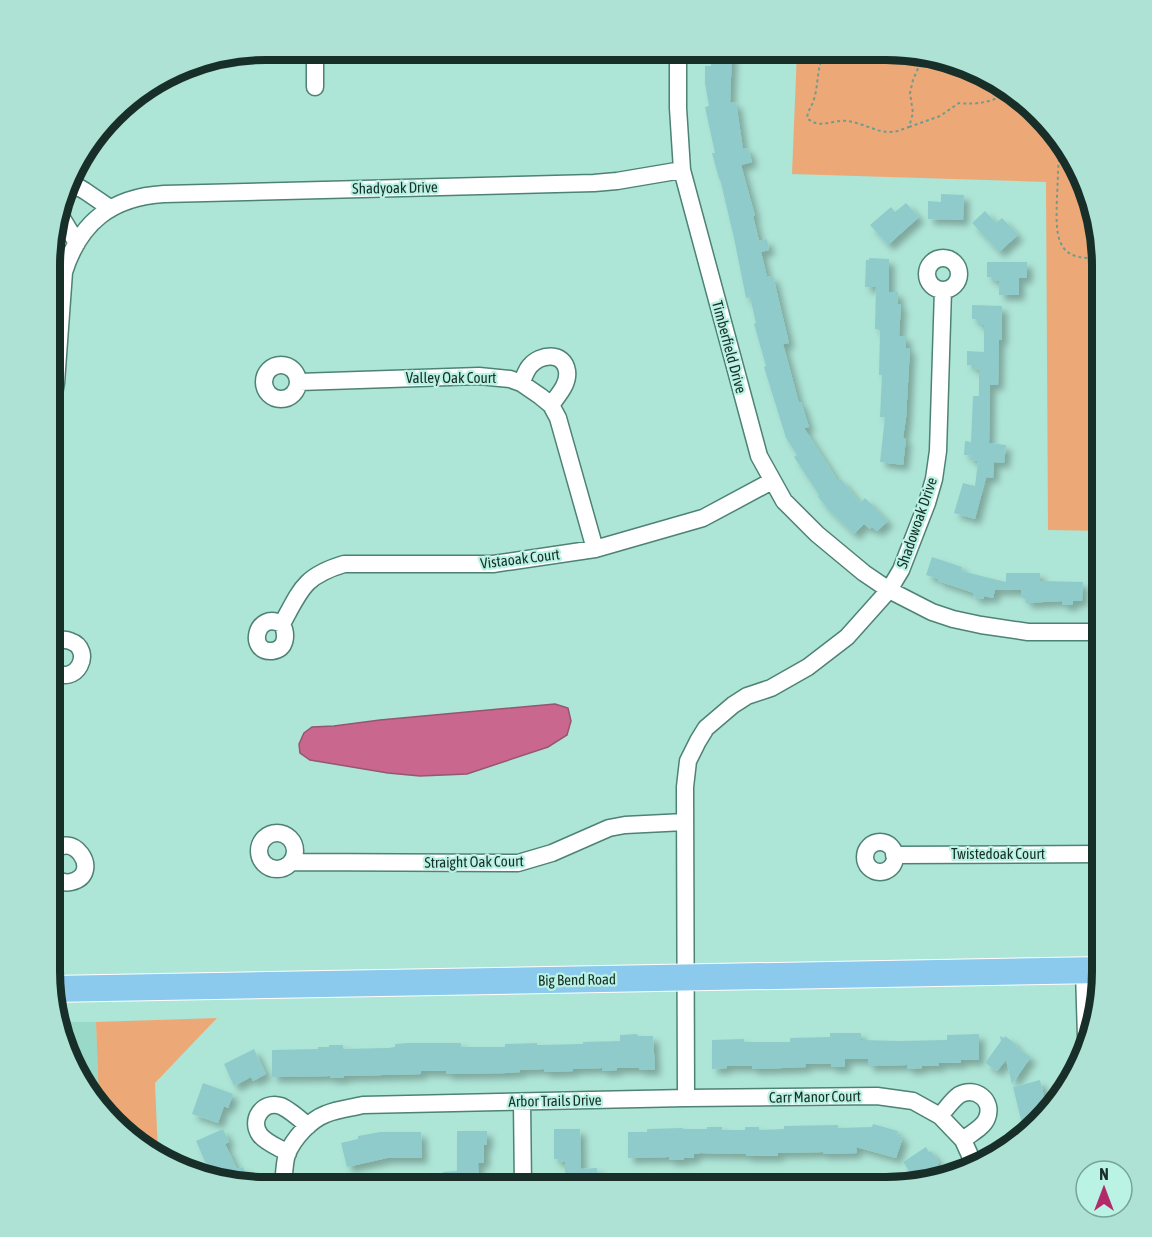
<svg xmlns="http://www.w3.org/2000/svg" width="1152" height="1237" viewBox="0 0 1152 1237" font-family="'Asap Condensed',sans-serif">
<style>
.built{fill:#98d9c8}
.green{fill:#eca977}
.water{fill:#ca678e;stroke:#955670;stroke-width:1.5}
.building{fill:#90cbcb;filter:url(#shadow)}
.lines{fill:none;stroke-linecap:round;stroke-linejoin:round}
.street-casing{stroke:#4d8275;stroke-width:19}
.primary-casing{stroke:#fff;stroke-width:28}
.path{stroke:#709b8f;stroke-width:2;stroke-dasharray:3 3;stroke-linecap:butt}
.street{stroke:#fff;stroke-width:16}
.primary{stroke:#8bcaec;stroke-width:26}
.labels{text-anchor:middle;stroke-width:4.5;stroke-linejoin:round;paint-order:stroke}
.street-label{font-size:15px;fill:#182f29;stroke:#baf2e3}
.rim{fill:none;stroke:#182f29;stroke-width:8}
</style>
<defs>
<filter id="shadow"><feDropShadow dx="5.5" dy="5.5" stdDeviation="3" flood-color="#0004"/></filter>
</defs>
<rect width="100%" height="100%" fill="#ade5d6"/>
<path class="built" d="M63,1022H96L99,1103L86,1091Z"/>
<path class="green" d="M797,51H914L994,79L1066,146L1102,253V531L1048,530L1046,182L792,174Z
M217,1018L155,1083L158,1155L160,1159H158L99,1103L96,1022Z"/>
<path class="water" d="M555,704L568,708L571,721L567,735L548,747L467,774L420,776L388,773L310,760L300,753L299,744L304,733L312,727L334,726L380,720Z"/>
<path class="building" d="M711,52L732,53L730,103L736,102L743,149L748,148L752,162L741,165L755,216H753L759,241L767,239L769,250L761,252L767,277L773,276L789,343L783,344L799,403L801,402L809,427L804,428L838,481L841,479L860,503L865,498L888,521L877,531L872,527L870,529L864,524L854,534L829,510L818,497L819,495L794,457L797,455L786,438L764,367L766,366L754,324L756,323L750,297L746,298L734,238L720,179H719L712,153H715L705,107L709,106L705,83V66H711Z
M941,194L964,195L963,220L928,219V201L941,202Z
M906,203L919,217L888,245L870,225L891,207L895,212Z
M985,211L996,223L1002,218L1018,235L999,252L972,223Z
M869,258L889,259V292H898V304H901L899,336H906V348H910L906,418L903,438L906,439L903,465L880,462L885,417H880L882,375H879L880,330L875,329L876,287H865L866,260H869Z
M987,262H1027V278H1019V295H999V281H993V277H987Z
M972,305L1002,306V340H999L998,385H990L989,443L1006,445L1004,463L994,462L993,478L986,477L975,519L954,513L963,483L975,486L978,461L970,460L971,455H964L965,441L971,442L973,396H979V370H974V365H967V351L984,352V325H978V319H972Z
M932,557L962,567L961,571L1006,582V573H1040V581L1083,582L1082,601H1073V605H1062V601L1026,603V597H1021V590H995L993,598L984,596L983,599L973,597L974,593L938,581L939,579L926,575Z
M1090,572H1102V591H1090Z
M830,1033H861V1040L900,1041L947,1040V1035L979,1034V1060H961V1063H939V1066H922V1068L907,1069V1065L868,1066V1059H845V1067H831V1064H805L806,1067L783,1068L752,1069V1066H727V1068L712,1069V1040L744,1039V1042H790V1038L830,1037Z
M637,1034L638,1036H653L655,1070H640L639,1068H617V1070L602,1071V1068L573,1069V1071L544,1072V1069L520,1070V1072L506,1073L446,1074V1071H421V1074L344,1076V1078H330V1076L272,1077V1050L318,1049V1047H329V1045H343V1049L388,1048L395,1047V1044L408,1043H461V1047H505V1044L537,1043V1045L583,1044V1042L620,1041V1035Z
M1000,1036L1004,1038L1005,1036L1017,1045L1016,1047L1031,1057L1012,1084L1006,1060L997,1071L985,1063L1001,1041Z
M254,1049L266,1074L253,1081L251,1077L234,1086L224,1064Z
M1040,1080L1047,1108L1024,1132L1013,1087Z
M203,1083L233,1094L228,1108L224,1106L218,1123L192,1114Z
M873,1124L898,1131L897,1136L903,1137L896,1158L856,1147L857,1153L823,1154V1152L778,1153V1156H746V1154L701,1153L694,1154V1158H684V1160H669V1157L628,1158V1132H647V1129L683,1128V1129H707V1127H722V1130H745V1127H759V1130L784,1129V1126L838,1125V1128L872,1127Z
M223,1129L229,1142L225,1144L237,1169L243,1167L249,1181L241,1184L210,1173L196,1141Z
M554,1129H580L581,1169L597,1168L598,1183H595V1187H569V1183H565V1161L558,1162V1159H554Z
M457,1131H487V1145H484V1163H478L479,1186L472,1187H444L443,1172L457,1171Z
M380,1132H421L422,1158H387L347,1167L341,1143L358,1139V1136Z
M926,1147L929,1152L931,1151L939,1163L937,1164L942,1173L916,1181L903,1162Z"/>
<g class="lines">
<g class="street-casing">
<path id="street" d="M315,50V87
M678,51V108L682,170L759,456L784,501L817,534L864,573L889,590L932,612L953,619L981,625L1028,632H1102
M65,193L72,188H80L85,191L110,208
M59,210L63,220L77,243
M927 274a16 16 0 1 1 32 0a16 16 0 1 1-32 0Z
M264 382a17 17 0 1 1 34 0a17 17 0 1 1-34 0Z
M299,382L479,376L510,379L521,383L540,396L551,405L558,418L595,549
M521,383C524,378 526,370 530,366C540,354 564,351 567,371C569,384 558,395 551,405
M53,399L56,383L64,272C80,222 112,197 164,194L594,183L617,181L682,170
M282,624C255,610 247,653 272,651C287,649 287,634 282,624C301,589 304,576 344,564H493L595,549L703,518L772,481
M51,670C77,689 95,649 70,641C63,638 57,641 52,645
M259 851a18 18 0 1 1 36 0a18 18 0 1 1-36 0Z
M865 857a15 15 0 1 1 30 0a15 15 0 1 1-30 0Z
M894,855L1102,854
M291,862L518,863L552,853L609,828L625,825L685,822
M50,872C55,879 62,884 71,882C105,874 70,824 51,856
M1084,971L1086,1037
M686,1098L877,1096L913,1101L940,1116L963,1140L973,1162
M522,1102L523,1187
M940,1116C946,1109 952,1100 959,1095C975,1086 994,1100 987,1118C984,1127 970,1134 963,1140
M288,1153C280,1148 266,1143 260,1135C249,1120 263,1100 281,1106C290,1110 300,1119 308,1126
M283,1187C284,1177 284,1164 287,1154C294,1138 310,1120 326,1114C338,1109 351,1108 363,1105L686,1098L685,787L688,761L698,741L706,728L733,705L747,696L771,688L808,667L847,637L889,590L901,570L927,503L934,479L938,451L943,290"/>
</g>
<g class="primary-casing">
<path id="primary" d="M51,989L1102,970"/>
</g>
<path class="path" d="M826,51C816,65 819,84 814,99C812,107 808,109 807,118C820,130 832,119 848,121C862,123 876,132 890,132C897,132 903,129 909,127L913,113L910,93L913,80L922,59L921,54
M909,127L940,116L959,103C978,105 989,102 1007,94L1008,92
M1061,141C1058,160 1058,178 1057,197C1056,233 1053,264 1102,257"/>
<use href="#street" class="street"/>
<use href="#primary" class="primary"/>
</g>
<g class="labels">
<g class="street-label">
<text transform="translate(395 188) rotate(-1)" y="5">Shadyoak Drive</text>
<text transform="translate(729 347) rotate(75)" y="5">Timberfield Drive</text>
<text x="451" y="383">Valley Oak Court</text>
<text transform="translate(917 523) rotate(-71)" y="5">Shadowoak Drive</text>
<text transform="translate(520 559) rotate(-7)" y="5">Vistaoak Court</text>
<text x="998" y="859">Twistedoak Court</text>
<text transform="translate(474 862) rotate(-1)" y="5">Straight Oak Court</text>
<text transform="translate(577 980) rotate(-1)" y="5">Big Bend Road</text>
<text transform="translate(815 1097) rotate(-1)" y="5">Carr Manor Court</text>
<text transform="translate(555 1101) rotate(-1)" y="5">Arbor Trails Drive</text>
</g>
</g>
<path d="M0 0H1152V1237H0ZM266 60H886A206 206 0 0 1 1092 266V971A206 206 0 0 1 886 1177H266A206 206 0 0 1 60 971V266A206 206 0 0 1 266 60Z" fill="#ade2d4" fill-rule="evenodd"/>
<path class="rim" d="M266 60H886A206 206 0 0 1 1092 266V971A206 206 0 0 1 886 1177H266A206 206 0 0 1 60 971V266A206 206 0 0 1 266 60Z"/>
<g transform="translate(1104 1189)"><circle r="28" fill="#baf2e3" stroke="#79a499" stroke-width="1.5"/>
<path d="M0-4.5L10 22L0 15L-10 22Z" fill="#b32a6b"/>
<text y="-9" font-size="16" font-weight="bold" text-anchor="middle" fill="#182f29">N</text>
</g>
</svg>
